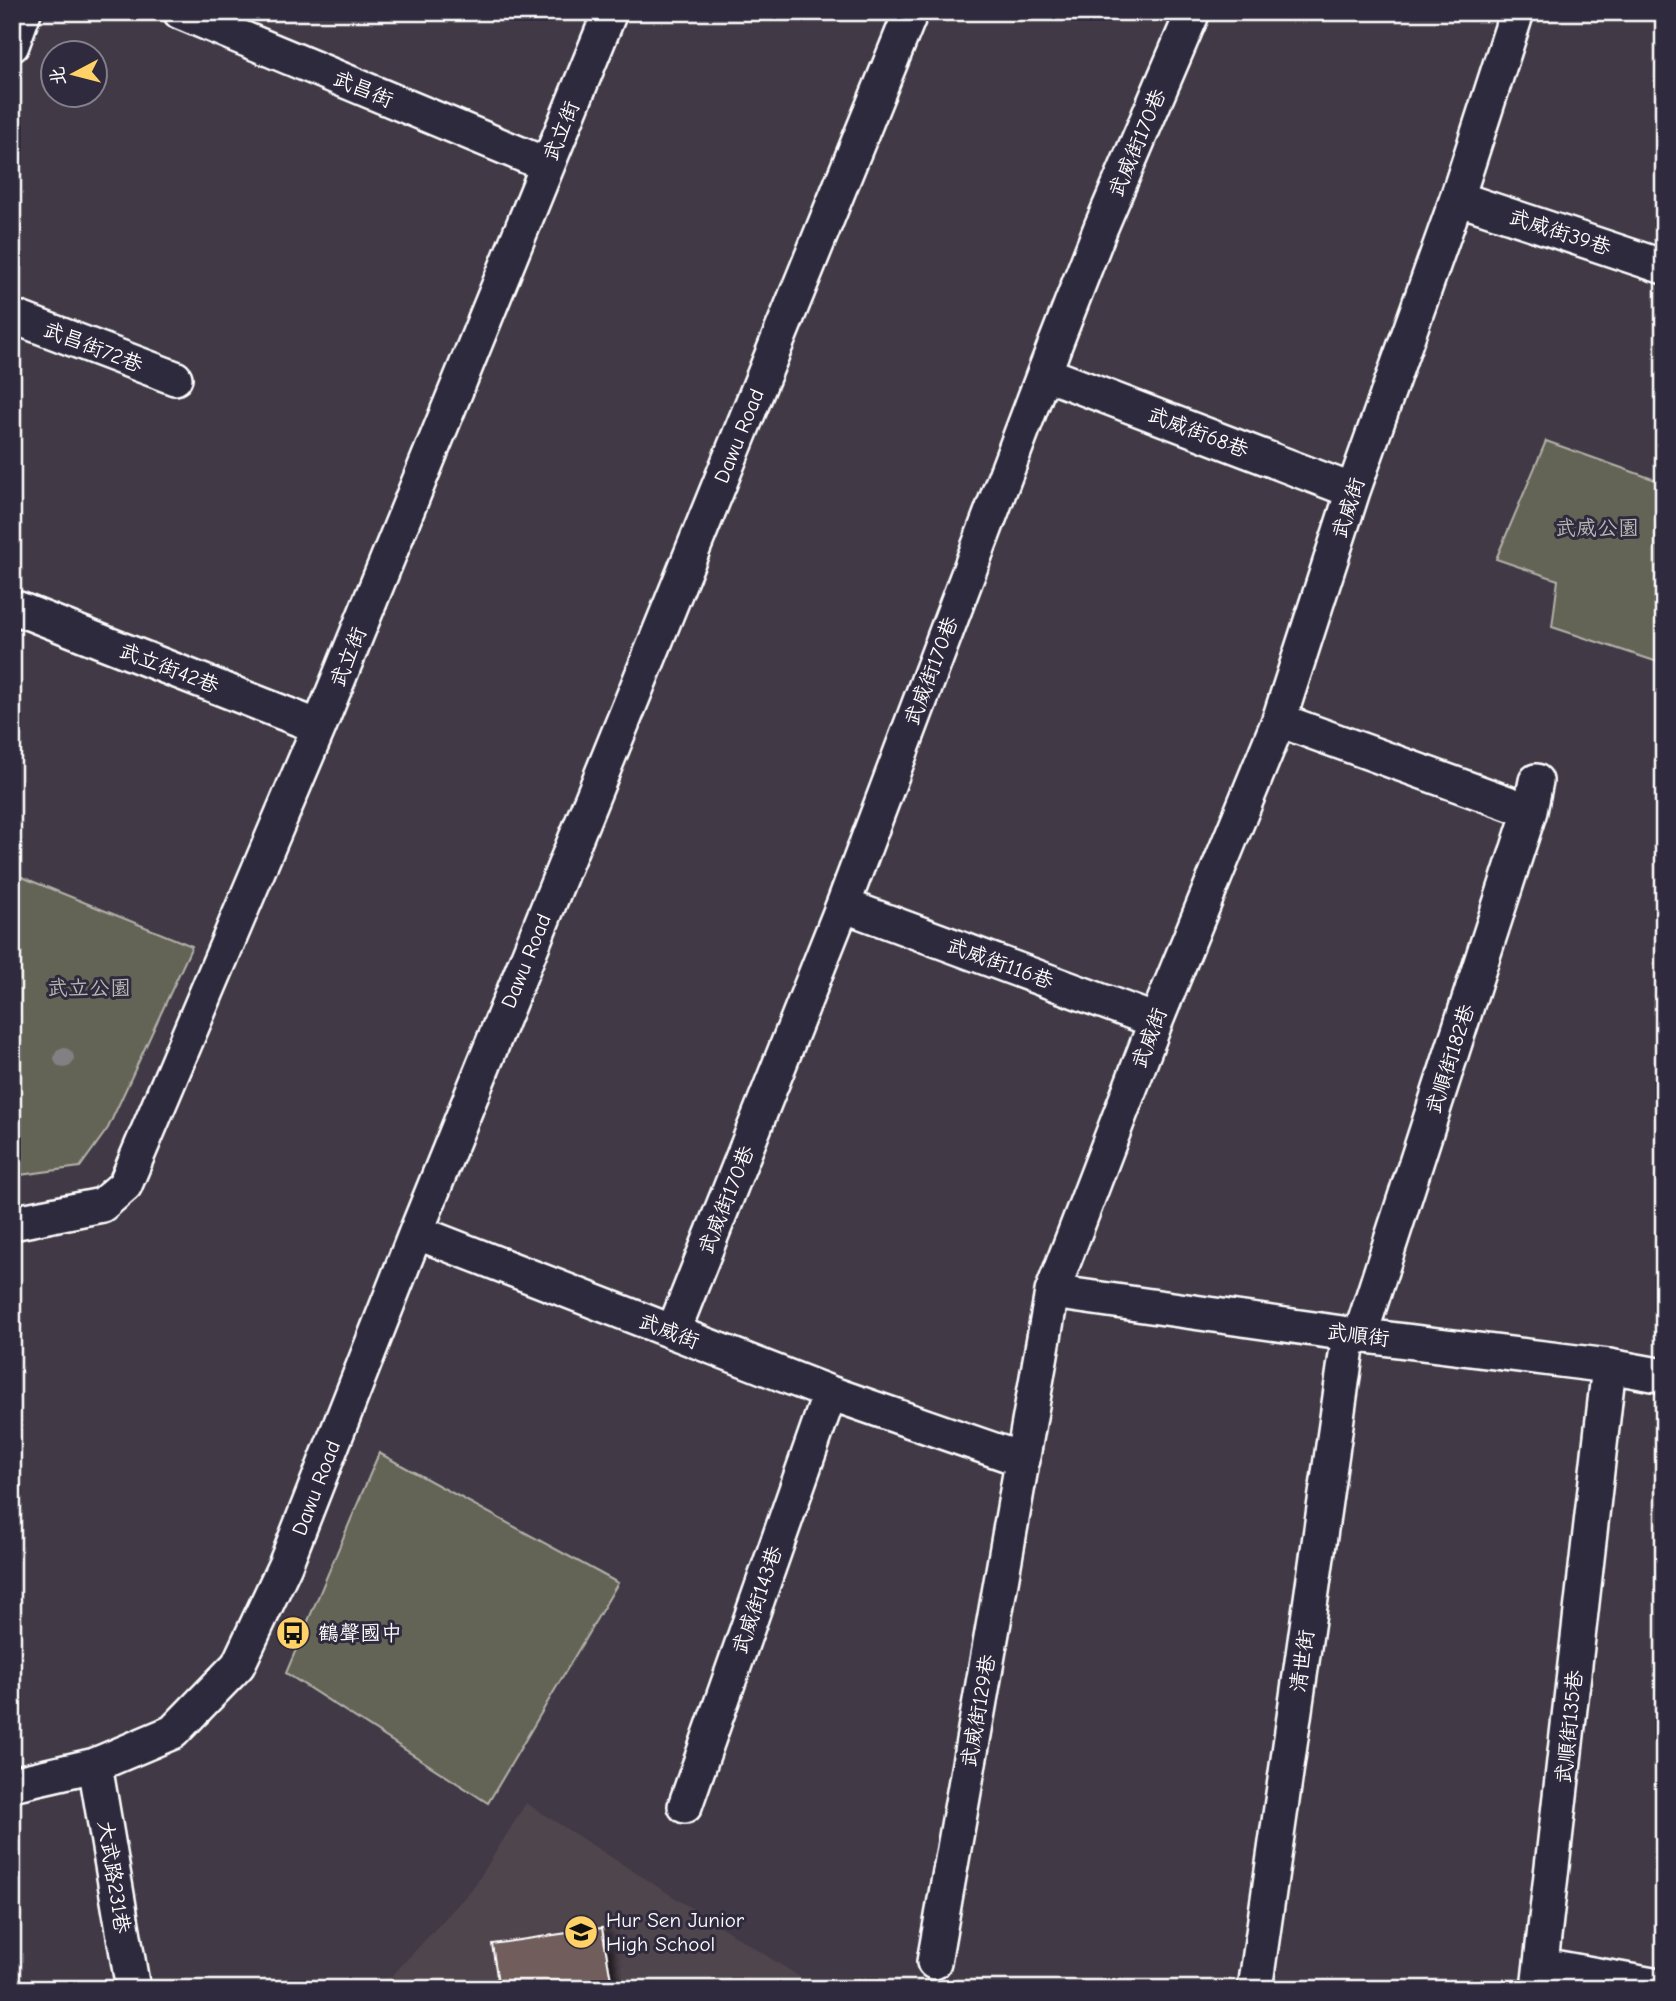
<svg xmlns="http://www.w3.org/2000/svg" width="1676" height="2001" viewBox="0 0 1676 2001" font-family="'Comic Neue','LXGW WenKai TC',sans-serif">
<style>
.built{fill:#50444d}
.green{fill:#646456;stroke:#b2b2aa;stroke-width:2}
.building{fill:#6f5d5c;stroke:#fff;stroke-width:2;filter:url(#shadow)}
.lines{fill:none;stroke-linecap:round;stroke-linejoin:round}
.minor-casing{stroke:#fff;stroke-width:38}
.minor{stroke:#2f2a3d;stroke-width:33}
.tree{fill:#837f82}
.labels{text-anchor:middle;stroke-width:6;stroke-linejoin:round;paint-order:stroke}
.street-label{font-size:21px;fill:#fff;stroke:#2f2a3d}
.park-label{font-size:21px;fill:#b9b9b3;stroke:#2f2a3d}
.poi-label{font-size:21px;fill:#fff;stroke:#2f2a3d;text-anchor:start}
</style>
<defs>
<filter id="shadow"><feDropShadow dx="8" dy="4.5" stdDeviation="3.5" flood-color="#0009"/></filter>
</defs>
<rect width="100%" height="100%" fill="#423946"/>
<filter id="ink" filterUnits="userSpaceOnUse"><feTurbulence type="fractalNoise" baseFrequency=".0143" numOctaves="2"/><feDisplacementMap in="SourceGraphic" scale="14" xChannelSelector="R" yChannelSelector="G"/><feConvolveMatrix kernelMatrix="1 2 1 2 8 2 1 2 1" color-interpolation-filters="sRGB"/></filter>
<g filter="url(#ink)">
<path class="built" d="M526,1803L819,1989H335L391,1977L474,1887Z"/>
<path class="green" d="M1546,441L1664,483V664L1552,627L1558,580L1496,559Z
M12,873L192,946L108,1128L80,1167L12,1176Z
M379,1453L618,1583L488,1803L286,1673Z"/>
<path class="building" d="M602,1928L611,1980L599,1981L600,1989H499L492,1944Z"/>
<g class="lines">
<g class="minor-casing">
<path id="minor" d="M180,12L547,165
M12,45L24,12
M1457,198L1664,267
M12,316L175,378
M1044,373L1353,491
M19,609L319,727
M1279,720L1530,811
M843,905L1156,1021
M12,1223L102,1205L125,1185L319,727L610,12
M416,1232L830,1393L1023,1460
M1052,1292L1349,1334L1609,1366L1664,1376
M673,1332L843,905L1044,373L1101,227L1193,12
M1360,1336L1530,811L1536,781
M95,1765L133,1989
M12,1784L95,1765L173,1732L238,1665L285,1565L416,1232L911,12
M685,1806L830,1393
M934,1962L1052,1292L1156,1021L1279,720L1353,491L1457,198L1517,12
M1542,1965L1664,1987
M1255,1989L1349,1334
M1538,1989L1609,1366"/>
</g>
<use href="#minor" class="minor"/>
</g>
<circle class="tree" cx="64" cy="1058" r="10"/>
</g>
<defs>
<g id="bus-disc" transform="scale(1.75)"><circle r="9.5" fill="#ffd166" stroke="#2f2a3d"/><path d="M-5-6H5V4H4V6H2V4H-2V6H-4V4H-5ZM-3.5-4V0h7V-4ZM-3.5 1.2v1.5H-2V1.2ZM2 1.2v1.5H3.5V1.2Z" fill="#111"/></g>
<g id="school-disc" transform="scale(1.75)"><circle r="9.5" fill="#ffd166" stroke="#2f2a3d"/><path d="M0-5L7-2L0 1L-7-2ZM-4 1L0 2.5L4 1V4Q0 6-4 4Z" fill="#111"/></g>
</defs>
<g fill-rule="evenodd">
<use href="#bus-disc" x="293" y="1633"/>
<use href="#school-disc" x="581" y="1932"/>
</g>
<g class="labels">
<g class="street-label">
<text transform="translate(363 89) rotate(23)" y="7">武昌街</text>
<text transform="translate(561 131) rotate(-68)" y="7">武立街</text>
<text transform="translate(1137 143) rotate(-67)" y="7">武威街170巷</text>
<text transform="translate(1560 232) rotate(18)" y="7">武威街39巷</text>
<text transform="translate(93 347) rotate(21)" y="7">武昌街72巷</text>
<text transform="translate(1198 432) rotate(21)" y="7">武威街68巷</text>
<text transform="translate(739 436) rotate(-68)" y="7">Dawu Road</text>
<text transform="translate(1348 508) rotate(-72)" y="7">武威街</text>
<text transform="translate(348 657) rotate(-68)" y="7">武立街</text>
<text transform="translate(169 668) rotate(21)" y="7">武立街42巷</text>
<text transform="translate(931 671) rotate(-69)" y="7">武威街170巷</text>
<text transform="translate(526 961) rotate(-68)" y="7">Dawu Road</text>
<text transform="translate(1000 963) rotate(20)" y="7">武威街116巷</text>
<text transform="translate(1149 1038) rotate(-69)" y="7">武威街</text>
<text transform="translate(1450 1059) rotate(-72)" y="7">武順街182巷</text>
<text transform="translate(726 1200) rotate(-68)" y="7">武威街170巷</text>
<text transform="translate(669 1331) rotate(21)" y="7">武威街</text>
<text transform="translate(1358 1335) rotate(7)" y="7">武順街</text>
<text transform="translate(316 1488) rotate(-69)" y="7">Dawu Road</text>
<text transform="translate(757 1600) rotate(-71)" y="7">武威街143巷</text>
<text transform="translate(1302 1661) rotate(-82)" y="7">清世街</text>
<text transform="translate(978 1711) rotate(-80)" y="7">武威街129巷</text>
<text transform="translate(1569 1727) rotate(-84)" y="7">武順街135巷</text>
<text transform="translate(114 1877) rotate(81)" y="7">大武路231巷</text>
</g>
<g class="park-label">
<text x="1597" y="535">武威公園</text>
<text x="89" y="995">武立公園</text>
</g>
<g class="poi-label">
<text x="318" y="1640">鶴聲國中</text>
<text x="606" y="1927">Hur Sen Junior<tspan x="606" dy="24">High School</tspan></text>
</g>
</g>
<rect width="1676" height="2001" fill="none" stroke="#2f2a3d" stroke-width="42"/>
<rect x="21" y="21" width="1634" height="1959" fill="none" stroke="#fff" stroke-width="2.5" filter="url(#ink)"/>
<g transform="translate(74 74) rotate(263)"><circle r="33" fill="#2f2a3d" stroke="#827f8b" stroke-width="2"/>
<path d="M0-5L12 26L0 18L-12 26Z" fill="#ffd166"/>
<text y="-10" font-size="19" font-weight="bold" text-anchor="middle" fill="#ffffff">北</text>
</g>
</svg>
